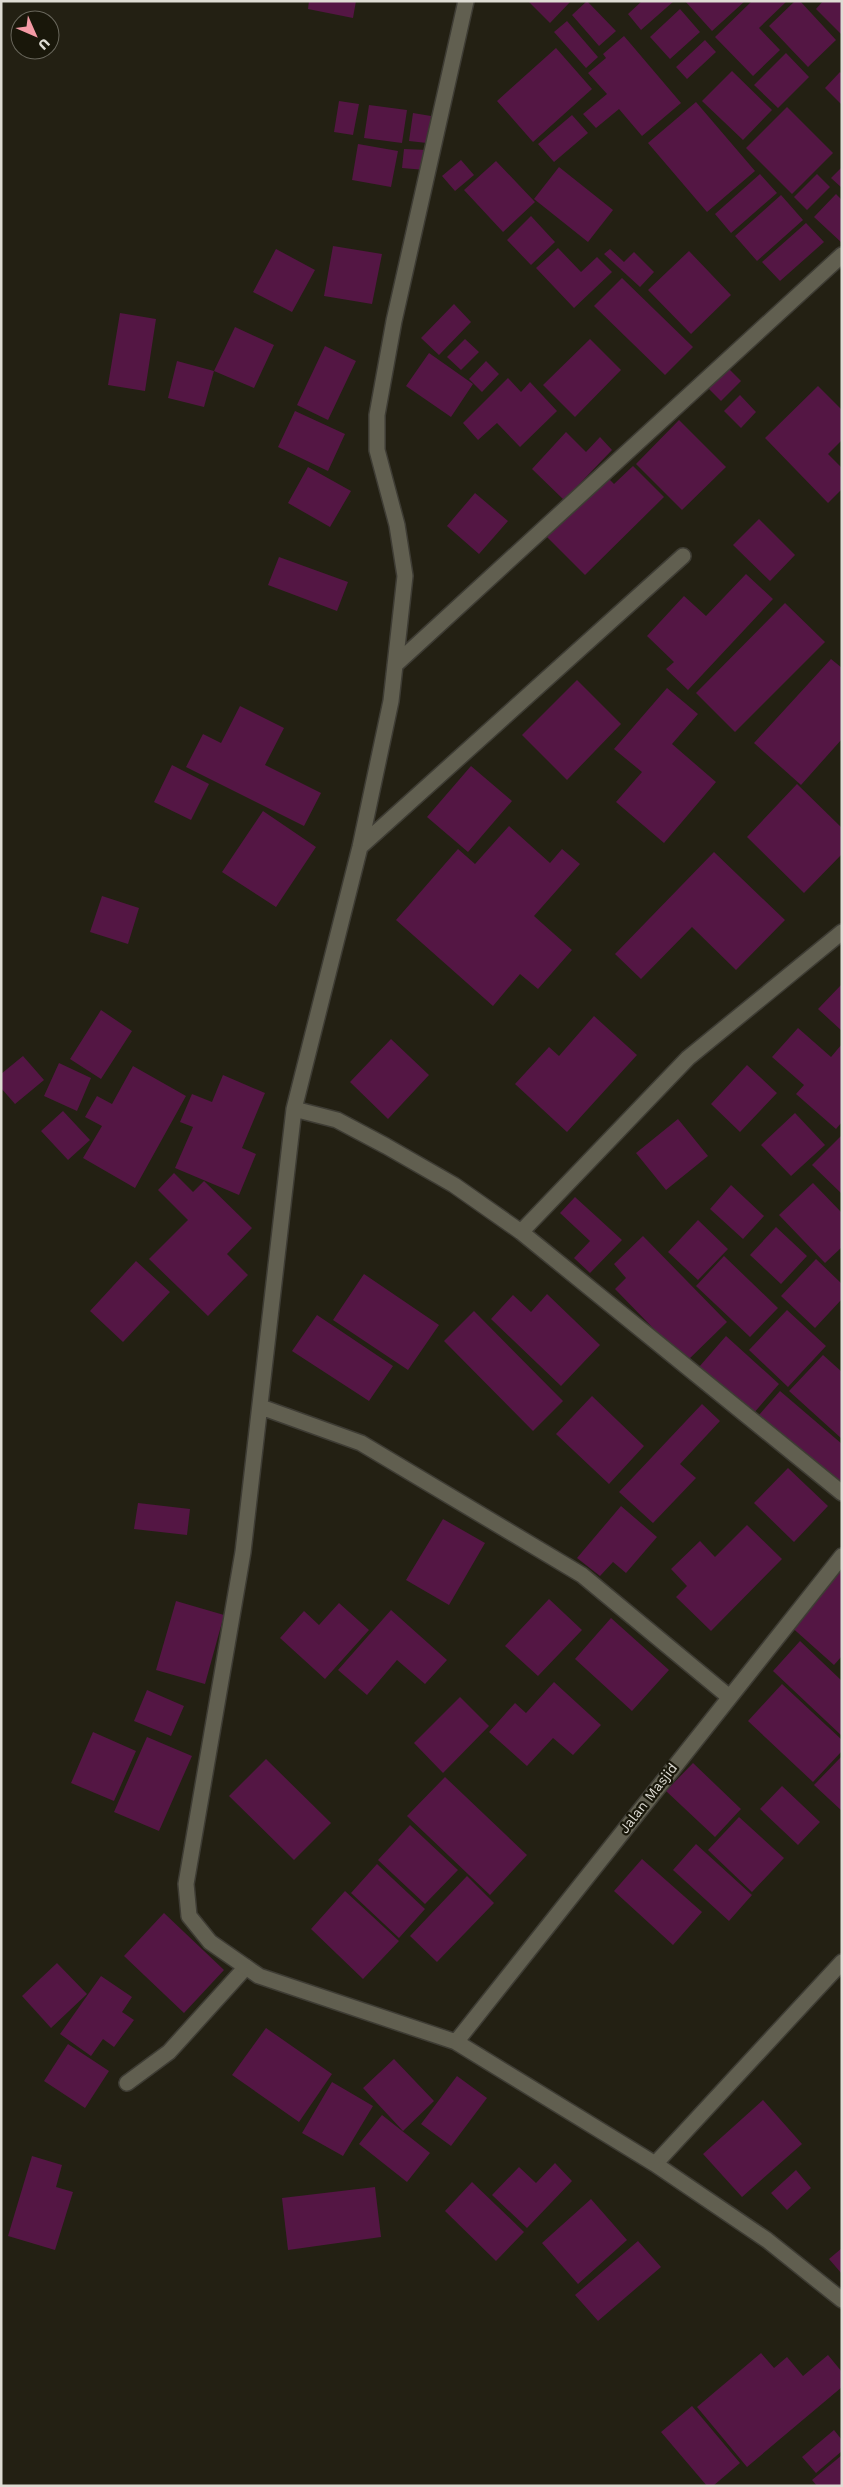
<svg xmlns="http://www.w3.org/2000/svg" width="843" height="2487" viewBox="0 0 843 2487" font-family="'Work Sans',sans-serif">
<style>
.building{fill:#541644}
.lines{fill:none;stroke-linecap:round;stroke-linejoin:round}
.lane-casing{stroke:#3e3c34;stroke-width:18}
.street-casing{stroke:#3e3c34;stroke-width:18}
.lane{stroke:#615f50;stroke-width:15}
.street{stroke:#615f50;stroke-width:15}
.labels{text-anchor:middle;stroke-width:4.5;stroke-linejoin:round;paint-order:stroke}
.street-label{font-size:14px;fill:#dedcd4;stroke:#19170a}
</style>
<rect width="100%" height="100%" fill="#232013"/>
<path class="building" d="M309,1H356L353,18L308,9Z
M528,1H571L550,23Z
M587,1L616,31L599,46L572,15Z
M642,1H674L641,30L628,14Z
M685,1H745L712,31Z
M752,1H787L759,28L780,50L753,76L715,37Z
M795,1H800L836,40L808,67L769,26Z
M823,1H839L842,4V35L816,9Z
M680,9L700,32L670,59L650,37Z
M567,21L598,57L586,68L554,32Z
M624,36L681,103L642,136L619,109L596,128L583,114L607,94L588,73L606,58L603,54Z
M705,40L716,52L687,79L676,67Z
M556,48L592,89L533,142L497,101Z
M786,53L809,77L778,108L754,85Z
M732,71L772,110L743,140L702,101Z
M840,72L842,74V105L825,88Z
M339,101L359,104L353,135L334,132Z
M696,102L755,171L707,212L648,143Z
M369,105L407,110L402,143L364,138Z
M787,107L833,153L792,194L746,148Z
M413,113L431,116L427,143L409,141Z
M572,115L588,133L554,162L538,144Z
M358,144L398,151L391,187L352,180Z
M404,149L427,150L425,170L402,168Z
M461,160L474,175L455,191L442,176Z
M496,161L535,202L503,232L464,190Z
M559,167L613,210L588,242L534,199Z
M842,167V188L831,178Z
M760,174L777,193L731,233L715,214Z
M817,174L830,187L807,210L794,197Z
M836,194L842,200V243L814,217Z
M781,195L803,220L757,261L735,236Z
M531,216L555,242L531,265L507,240Z
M806,223L824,242L780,281L762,262Z
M333,246L382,254L372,304L324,296Z
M558,248L581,272L597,257L612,272L574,308L536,268Z
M276,249L315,270L292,312L253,292Z
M610,249L624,262L634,252L654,272L640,287L604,254Z
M689,251L731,295L691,334L648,290Z
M622,278L693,347L665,375L594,306Z
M454,304L471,322L439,355L421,338Z
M120,313L156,319L145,391L108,385Z
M235,327L274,345L254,388L214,371Z
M465,339L479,352L461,370L447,357Z
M590,339L621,370L575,417L543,385Z
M325,346L356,361L328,420L297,405Z
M429,353L473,384L451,417L406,386Z
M177,361L214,371L204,407L168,398Z
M486,361L499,374L482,392L469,379Z
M725,365L741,381L721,401L705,385Z
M508,378L521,392L530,382L557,411L520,447L497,423L478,440L463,423Z
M818,386L842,410V440L828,454L842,468V489L828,503L765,438Z
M740,395L756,412L741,428L724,411Z
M295,411L345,434L328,471L278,447Z
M679,420L726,467L682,510L636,464Z
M566,432L586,452L600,437L612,450L564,500L532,469Z
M633,466L664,497L585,575L546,536L606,476L614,484Z
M308,467L351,491L330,527L288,503Z
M475,493L508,521L479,554L447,526Z
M759,519L795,555L770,581L733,545Z
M279,557L348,582L337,611L268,585Z
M746,574L773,599L688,690L666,669L674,662L647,636L684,596L706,616Z
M785,603L825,642L735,732L696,693Z
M831,659L842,668V739L801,785L754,743Z
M577,680L621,724L567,780L522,735Z
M667,688L698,714L672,744L716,782L664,843L616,802L642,772L614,749Z
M240,706L284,728L265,765L321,793L304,826L186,767L203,734L221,743Z
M172,765L209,784L191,820L154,802Z
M471,766L512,801L468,852L427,817Z
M797,784L842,828V854L804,893L747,837Z
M263,811L316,847L276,907L222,872Z
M509,826L550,863L562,849L580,864L534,916L572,950L538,989L520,974L493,1006L396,920L458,849L475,864Z
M714,852L785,920L736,970L692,927L641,979L615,954Z
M102,896L139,908L128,944L90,932Z
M842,984V1031L818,1009Z
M101,1010L132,1031L101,1079L70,1059Z
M594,1016L637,1055L567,1132L515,1084L549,1047L559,1056Z
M798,1028L831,1057L842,1044V1122L836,1129L796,1094L804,1085L772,1057Z
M391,1039L429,1075L388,1119L350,1082Z
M23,1056L44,1080L15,1104L1,1088V1074Z
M59,1063L91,1078L77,1111L44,1096Z
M747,1065L777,1093L740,1132L711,1104Z
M133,1066L186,1096L135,1188L83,1158L102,1126L85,1117L97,1096L112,1104Z
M223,1075L265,1093L242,1148L256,1154L239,1195L175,1168L193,1127L180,1122L192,1094L212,1102Z
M63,1111L90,1140L68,1160L41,1131Z
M795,1113L825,1145L791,1176L761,1145Z
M678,1119L708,1156L666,1190L636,1153Z
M842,1135V1194L812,1165Z
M174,1173L193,1192L204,1181L252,1228L227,1254L248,1275L208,1316L149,1259L188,1220L158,1190Z
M813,1183L842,1213V1247L825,1263L779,1215Z
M731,1185L764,1216L743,1239L710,1209Z
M575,1197L622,1240L590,1273L574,1258L590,1241L560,1213Z
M698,1220L728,1249L698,1280L668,1252Z
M776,1227L807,1256L781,1284L750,1255Z
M643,1236L727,1322L686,1362L615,1289L626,1278L614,1264Z
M724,1256L778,1308L750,1337L696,1286Z
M816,1259L842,1284V1299L815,1328L781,1296Z
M136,1261L170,1292L123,1342L90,1311Z
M364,1274L439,1325L408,1370L333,1320Z
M547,1294L600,1345L561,1386L491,1319L513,1295L531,1312Z
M787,1310L826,1346L788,1387L749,1350Z
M474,1311L563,1401L533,1431L444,1341Z
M317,1315L393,1366L369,1401L292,1351Z
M726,1336L779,1384L753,1414L699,1367Z
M823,1355L842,1372V1439L789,1391Z
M780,1391L842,1444V1487L759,1415Z
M592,1396L644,1446L609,1484L556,1434Z
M702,1404L720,1421L680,1464L696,1478L653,1523L619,1492Z
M788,1468L828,1506L794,1542L754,1503Z
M138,1503L190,1509L187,1535L134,1529Z
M621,1506L657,1537L626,1573L613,1562L600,1576L577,1558Z
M443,1519L485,1543L449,1605L406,1580Z
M747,1525L782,1559L711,1631L676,1597L687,1586L671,1569L700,1541L715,1557Z
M842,1564V1656L834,1665L788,1624Z
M549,1599L582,1630L538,1676L505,1646Z
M176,1601L224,1615L205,1684L156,1670Z
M339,1603L369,1630L325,1679L280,1638L304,1611L319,1625Z
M391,1610L447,1660L425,1684L397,1660L367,1695L338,1670Z
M611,1618L669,1670L632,1711L575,1659Z
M800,1641L842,1681V1736L773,1671Z
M554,1682L601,1725L573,1755L553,1738L527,1766L489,1732L515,1703L526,1713Z
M782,1684L842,1740V1751L813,1782L748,1721Z
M147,1690L184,1706L171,1736L134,1721Z
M460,1697L489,1726L443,1773L414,1743Z
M93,1732L136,1751L114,1801L71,1783Z
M147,1737L192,1756L159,1831L114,1812Z
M842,1756V1811L814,1785Z
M266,1759L331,1823L294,1860L229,1796Z
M693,1763L741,1809L715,1837L666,1791Z
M445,1777L527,1855L490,1895L407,1816Z
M782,1786L820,1822L798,1845L760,1809Z
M739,1817L784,1858L752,1892L708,1850Z
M410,1825L458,1870L425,1904L378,1860Z
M696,1844L752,1895L729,1921L673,1870Z
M642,1859L702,1912L673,1945L614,1891Z
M377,1864L425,1909L399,1938L351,1893Z
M467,1876L494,1903L437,1962L410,1936Z
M345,1891L399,1941L363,1979L311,1929Z
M164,1913L224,1970L184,2013L124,1956Z
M57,1963L87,1994L51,2028L22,1996Z
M101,1976L132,1997L122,2012L134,2020L114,2047L103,2039L91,2056L60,2034Z
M266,2028L332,2074L299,2122L232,2075Z
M68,2044L109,2071L85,2108L44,2081Z
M394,2059L434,2101L403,2131L363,2088Z
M457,2076L487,2098L451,2146L421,2124Z
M332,2082L373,2106L343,2156L302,2133Z
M763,2100L802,2144L742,2197L703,2154Z
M382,2115L430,2153L407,2182L359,2144Z
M32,2156L62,2165L56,2187L73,2192L55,2250L8,2236Z
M555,2163L572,2181L527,2228L492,2195L519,2167L536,2183Z
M796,2170L811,2188L787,2210L771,2193Z
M472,2182L524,2232L496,2261L445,2211Z
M375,2187L381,2237L288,2250L282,2198Z
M591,2199L627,2240L578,2284L542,2243Z
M638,2241L661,2267L598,2321L575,2295Z
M842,2248V2274L829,2259Z
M761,2353L774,2368L787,2357L803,2376L828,2355L842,2372V2387L747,2467L697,2407Z
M692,2406L740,2463L713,2486H707L661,2432Z
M834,2430L842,2440V2451L816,2473L802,2457Z
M842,2455V2486H817L812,2480Z"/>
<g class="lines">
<g class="lane-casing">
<path id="lane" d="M127,2083L169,2052L246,1967"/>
</g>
<g class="street-casing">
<path id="street" d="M466,1L394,321L377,415V450L397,525L405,576L391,701L360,847L294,1109L243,1552L186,1884L189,1916L210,1942L259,1976L456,2042L655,2164L767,2240L842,2300
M395,665L842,255
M360,847L683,556
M294,1109L337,1120L386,1146L454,1185L521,1232L842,1493
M521,1232L688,1058L842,932
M261,1407L361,1443L582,1575L728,1696
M456,2042L842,1556
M655,2164L842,1962"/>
</g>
<use href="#lane" class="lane"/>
<use href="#street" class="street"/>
</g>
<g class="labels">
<g class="street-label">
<text transform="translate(648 1798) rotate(-52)" y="5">Jalan Masjid</text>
</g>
</g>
<rect width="843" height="2487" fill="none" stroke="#dedcd4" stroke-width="5"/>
<g transform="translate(35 35) rotate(135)"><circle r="24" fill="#19170a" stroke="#68665b"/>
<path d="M0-4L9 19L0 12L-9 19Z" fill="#f49aa5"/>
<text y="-8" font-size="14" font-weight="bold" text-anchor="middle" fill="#dedcd4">U</text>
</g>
</svg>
